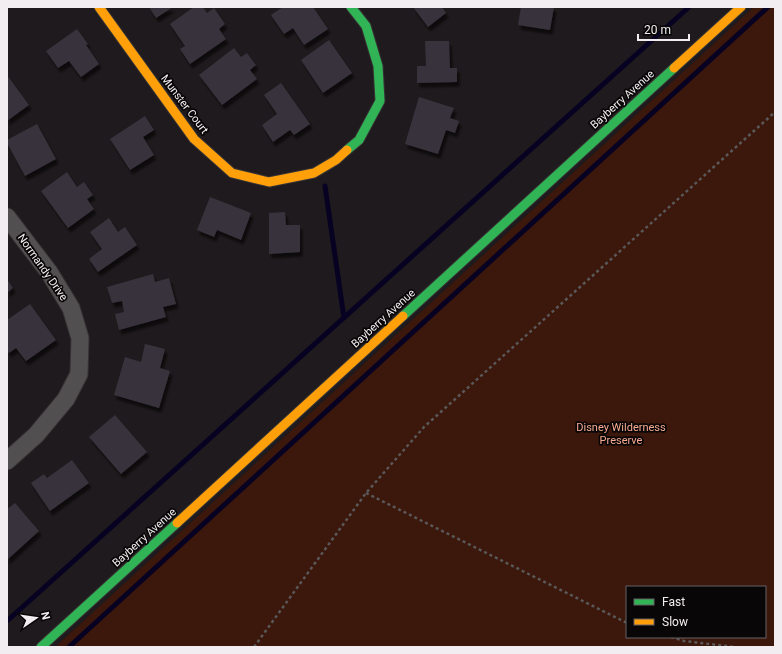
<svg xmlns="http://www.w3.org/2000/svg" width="782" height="654" viewBox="0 0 782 654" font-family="Roboto,sans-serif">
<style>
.green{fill:#3c170b;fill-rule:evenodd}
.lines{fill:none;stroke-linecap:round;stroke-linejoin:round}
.stream{stroke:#080222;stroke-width:5}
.building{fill:#39313c;filter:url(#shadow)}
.street-casing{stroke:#373436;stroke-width:19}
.fast-casing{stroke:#373436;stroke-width:11}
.slow-casing{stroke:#373436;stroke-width:11}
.path{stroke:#5a5858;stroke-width:2.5;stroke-dasharray:3 3;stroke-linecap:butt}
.street{stroke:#524f50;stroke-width:17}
.fast{stroke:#30b455;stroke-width:9}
.slow{stroke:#ff9f0a;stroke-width:9}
.labels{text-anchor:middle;stroke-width:3.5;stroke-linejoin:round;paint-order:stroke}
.street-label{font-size:11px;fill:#f2edf0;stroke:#080607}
.park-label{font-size:11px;fill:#f7aa90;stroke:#080607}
</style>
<defs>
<filter id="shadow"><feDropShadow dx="2.5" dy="4.5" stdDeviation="1" flood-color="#0009"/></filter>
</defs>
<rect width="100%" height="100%" fill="#1f1a1d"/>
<path class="green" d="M754,7H775V647H55ZM627,587H765V637H627Z"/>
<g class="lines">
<path class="stream" d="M325,186L344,318
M7,621L689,7
M69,647L768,7"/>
</g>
<path class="building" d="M149,7H173L156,18Z
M194,7H203L207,13L214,8L225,24L219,29L226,39L190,64L180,49L185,46L170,24Z
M283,7H313L328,29L304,45L293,28L284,34L271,15Z
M413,7H442L446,13L428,27Z
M521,7H554L550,30L518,25Z
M77,29L88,44L86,45L99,64L81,77L69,61L58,68L46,51Z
M329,40L352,73L323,93L301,60Z
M425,41H449L450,68H457V82L417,83V66H426Z
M234,48L241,57L247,53L256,65L250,70L257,79L222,105L199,75Z
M7,75L29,105L7,121Z
M281,83L310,124L294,135L290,130L273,142L262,125L277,114L264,95Z
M419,97L454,108L450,118L459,121L455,133L446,130L438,154L405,144Z
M145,116L154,130L143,137L154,155L130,170L110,139Z
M37,124L56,159L25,176L7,143V140Z
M67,172L77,187L84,182L93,195L87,199L94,209L68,228L41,191Z
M210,197L251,213L241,240L217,230L214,237L197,230Z
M285,212L286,225H300V252L269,254V213Z
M109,218L118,232L125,227L137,245L98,272L89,259L102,249L90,232Z
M153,274L155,282L169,278L176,304L163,307L166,317L119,330L115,314L124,312L122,301L112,303L107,287Z
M7,279L13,288L7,293Z
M30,304L56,340L26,361L16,348L9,353L7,350V320Z
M145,344L165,349L160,368L170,371L159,408L114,395L125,357L141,362Z
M115,415L147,452L121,474L89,437Z
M72,460L89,483L50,511L31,483L44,474L47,478Z
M15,503L39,531L7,560V509Z"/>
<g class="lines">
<g class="street-casing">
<path id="street" d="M7,217L49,272L71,308L80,338L79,374L66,399L36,435L7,461"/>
</g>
<g class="fast-casing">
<path id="fast" d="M347,150L359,140L380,101L378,66L366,26L351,7
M403,316L674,68
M41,647L177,523"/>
</g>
<g class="slow-casing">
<path id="slow" d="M99,7L194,139L232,173L269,182L314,173L336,160L347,150
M674,68L741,7
M177,523L403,316"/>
</g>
<path class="path" d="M366,493L627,623
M671,637L684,641L735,647
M254,647L366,493L424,427L775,112"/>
<use href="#street" class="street"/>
<use href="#fast" class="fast"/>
<use href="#slow" class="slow"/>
</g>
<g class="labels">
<g class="street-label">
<text transform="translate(622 99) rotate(-42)" y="4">Bayberry Avenue</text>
<text transform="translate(185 104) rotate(53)" y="4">Munster Court</text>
<text transform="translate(43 267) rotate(55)" y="4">Normandy Drive</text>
<text transform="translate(383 318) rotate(-42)" y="4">Bayberry Avenue</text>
<text transform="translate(144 537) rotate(-42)" y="4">Bayberry Avenue</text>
</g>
<g class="park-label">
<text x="621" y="431">Disney Wilderness<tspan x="621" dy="13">Preserve</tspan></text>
</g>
</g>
<rect width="782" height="654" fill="none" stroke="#f2edf0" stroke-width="16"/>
<rect x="626" y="586" width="140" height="52" fill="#080607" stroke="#666264"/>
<rect x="634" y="599" width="20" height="6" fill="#30b455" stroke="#666264"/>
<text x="662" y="606" font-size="12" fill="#f2edf0">Fast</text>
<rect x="634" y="619" width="20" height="6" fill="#ff9f0a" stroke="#666264"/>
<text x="662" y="626" font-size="12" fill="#f2edf0">Slow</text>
<g transform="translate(36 618) rotate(77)" stroke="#080607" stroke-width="3" paint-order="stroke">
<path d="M0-3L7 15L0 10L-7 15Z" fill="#f2edf0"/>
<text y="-6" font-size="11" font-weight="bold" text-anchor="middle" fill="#f2edf0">N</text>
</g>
<path d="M638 34v6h51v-6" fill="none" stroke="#f2edf0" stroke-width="2"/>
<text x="644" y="34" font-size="12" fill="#f2edf0" stroke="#080607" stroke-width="3" paint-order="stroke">20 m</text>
</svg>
